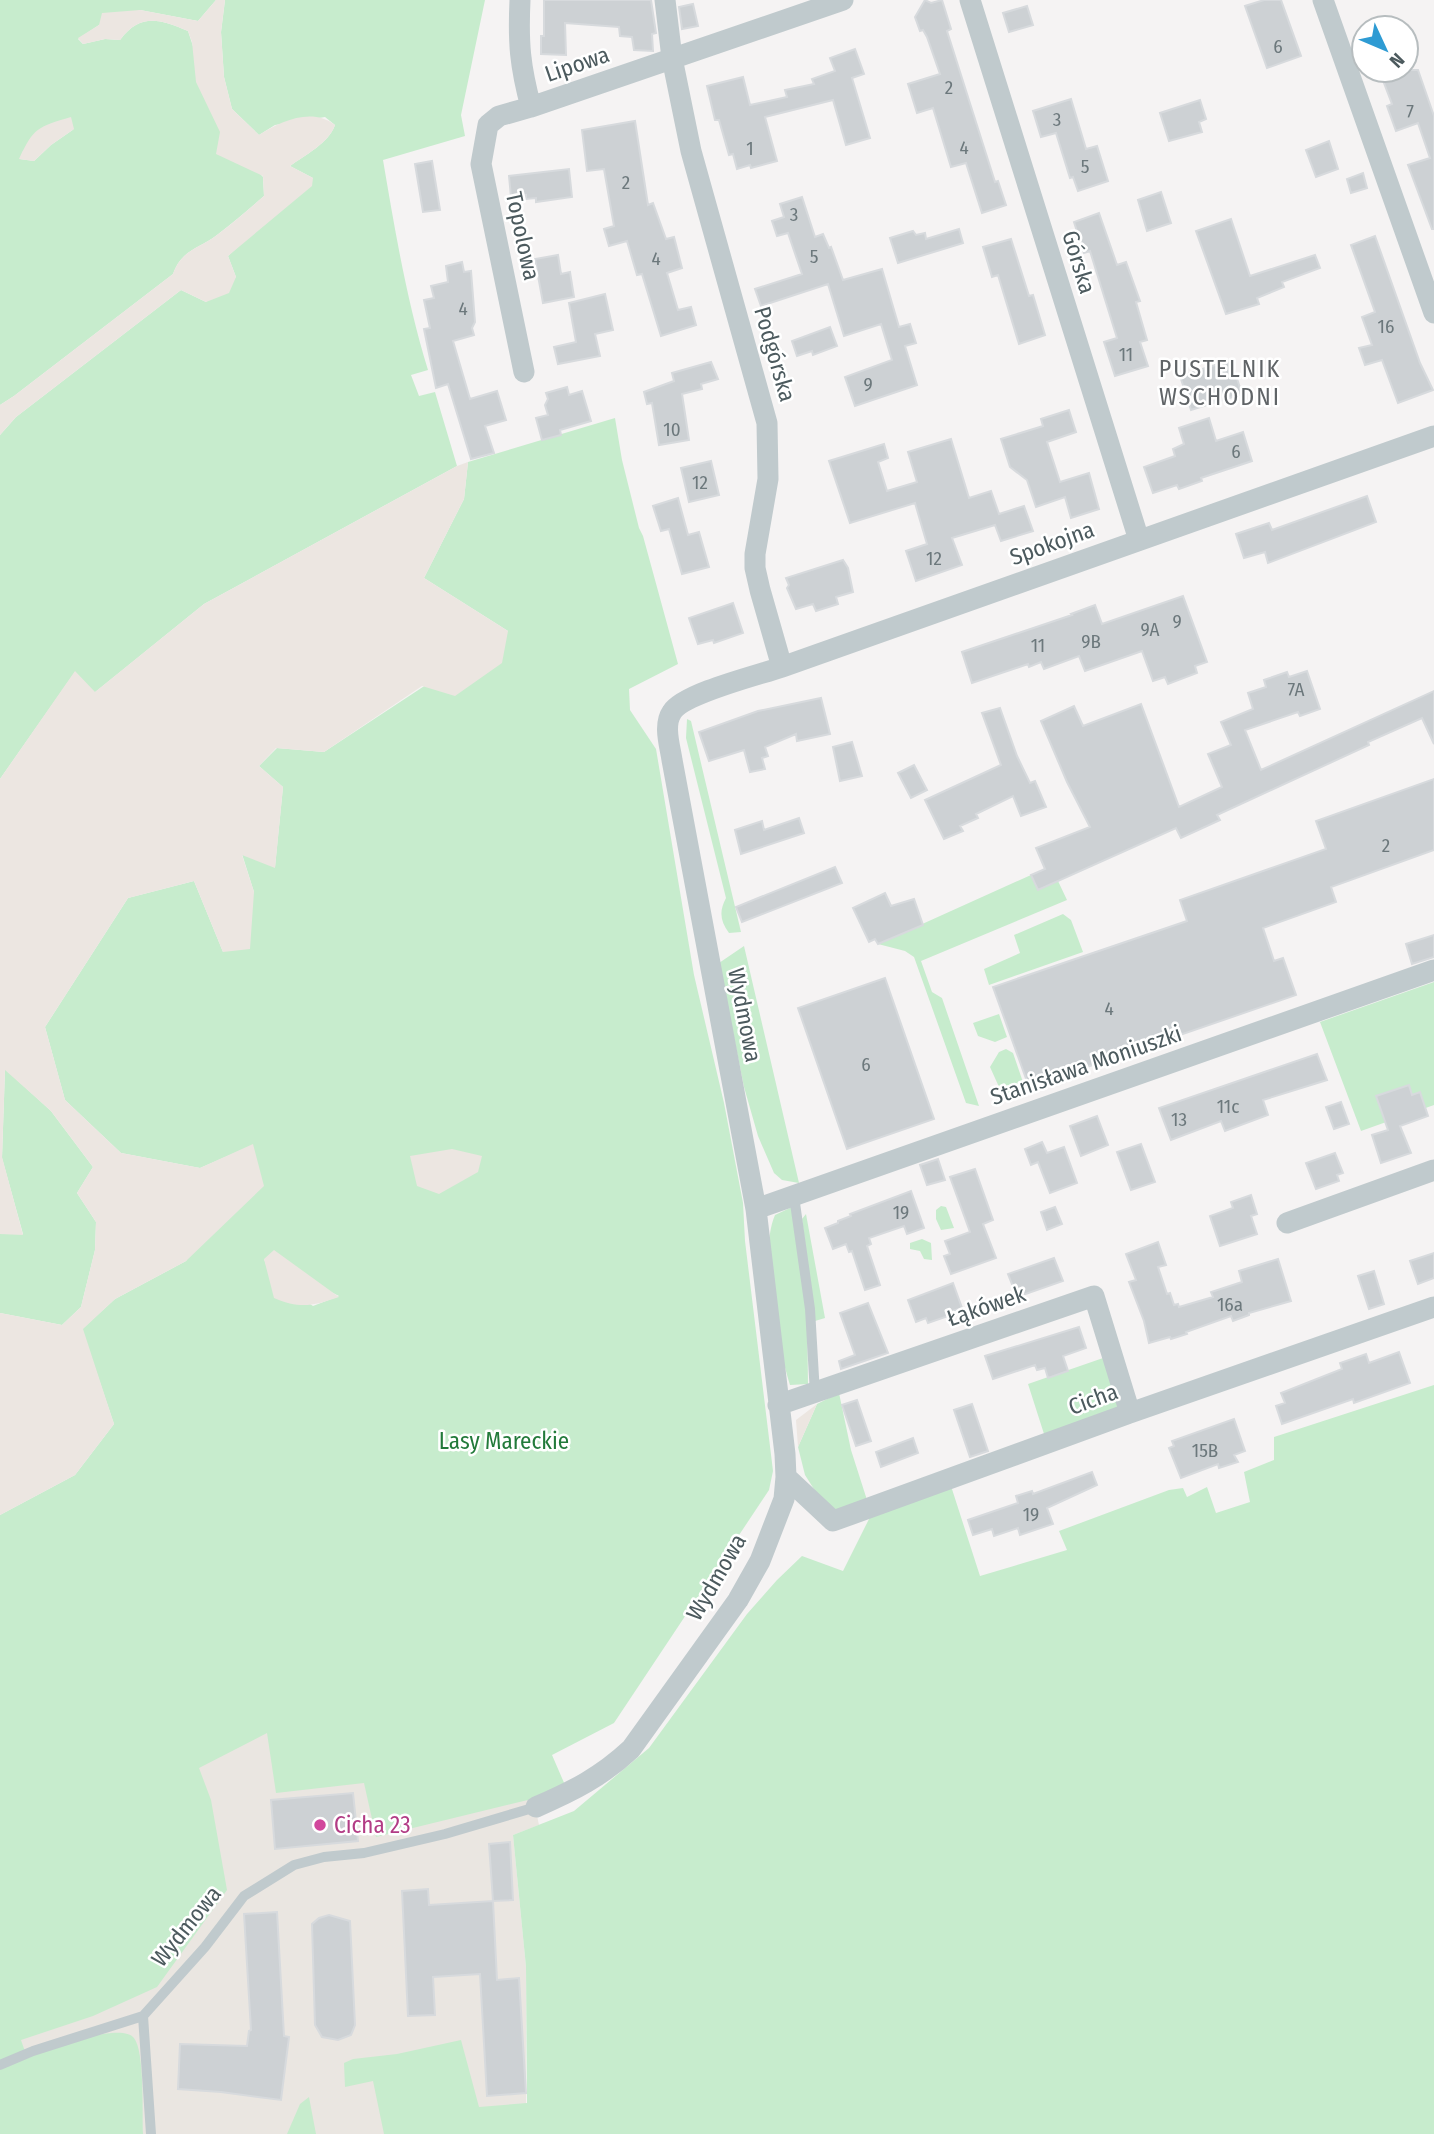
<svg xmlns="http://www.w3.org/2000/svg" width="1434" height="2134" viewBox="0 0 1434 2134" font-family="'Fira Sans Condensed',sans-serif">
<style>
.commercial{fill:#eae6e1}
.green{fill:#c7eccd;fill-rule:evenodd}
.sand{fill:#ece6e1}
.building{fill:#cdd1d4;stroke:#d7dadd;stroke-width:2}
.lines{fill:none;stroke-linecap:round;stroke-linejoin:round}
.service{stroke:#c0cacd;stroke-width:10}
.minor{stroke:#c0cacd;stroke-width:21}
.hotel-dot{fill:#d1479c;stroke:#fff;stroke-width:2.5}
.labels{text-anchor:middle;stroke-width:5;stroke-linejoin:round;paint-order:stroke}
.number-label{font-size:19px;fill:#6c787c}
.street-label{font-size:23px;fill:#4c5a5e;stroke:#fff}
.park-label{font-size:23px;fill:#227a3a;stroke:#fff}
.hotel-label{font-size:23px;fill:#b23c85;stroke:#fff;text-anchor:start}
.neighbourhood-label{font-size:24px;letter-spacing:2px;fill:#606467;stroke:#fff}
</style>
<rect width="100%" height="100%" fill="#f5f3f3"/>
<path class="commercial" d="M504,1661L539,1825L513,1835L526,1967V2134H100L27,2058L0,1982V1788Z"/>
<path class="green" d="M0,0H216L198,21L140,10L99,25L78,39L83,44L105,39L120,40C141,12 161,20 188,31L221,132L263,177L264,196C249,209 234,222 217,235C199,249 182,249 173,274L14,396L0,405ZM74,129L51,145L34,161L20,159L23,151Z
M225,0H485L461,115L465,136L383,160C395,231 407,302 428,370L411,375L419,396L435,392L457,466L204,604L94,693L75,672L0,779V435L16,417L181,290L206,302L236,277L228,256L313,178L290,166C305,155 329,143 335,125L325,117L275,125L259,135L232,109L224,77L221,32Z
M615,418L622,460L639,528L643,536L678,664L629,689L630,710L656,749L694,975L724,1103L743,1203L745,1241L773,1471L769,1490L614,1723L552,1755L565,1785L532,1799L376,1837L364,1783L276,1793L267,1733L199,1768L211,1800L227,1890L157,1987L93,2016L21,2040L27,2057C45,2050 121,2021 134,2038C145,2052 142,2114 143,2134H0V1515L75,1475L114,1424L82,1329L115,1299L186,1261L253,1145L200,1168L121,1153L65,1100L45,1027L128,898L194,881L223,952L254,892L242,854L275,867L283,787L259,766L277,748L324,752L508,631L424,578L464,499L468,462ZM264,1259L339,1296L313,1306L270,1276Z
M687,719L691,721L741,932L729,933C720,921 719,911 726,898L686,738Z
M1031,875L1038,890L1058,881L1067,900L921,961L932,992L942,998L979,1106L966,1103L914,957L905,951L878,944Z
M1063,914L1071,920L1083,952L989,985L984,969L1020,953L1014,935Z
M744,946L799,1183L782,1180L774,1173L758,1136L744,1087L719,963Z
M1434,982V1105L1361,1131L1320,1022Z
M999,1014L1007,1037L995,1042L978,1036L973,1023Z
M1006,1049L1013,1053L1025,1088L1004,1098L990,1067L999,1052Z
M5,1069L51,1111L93,1167L77,1193L96,1222L95,1250L81,1307L62,1325L0,1313V1234H23L2,1158Z
M941,1206L946,1207L954,1228L941,1230L936,1219V1210Z
M792,1207L807,1309L808,1384L790,1385C778,1345 758,1254 775,1215Z
M806,1214L825,1318L815,1321L802,1219Z
M922,1239L931,1243L932,1260L924,1259L920,1251L910,1249V1243Z
M1106,1357L1124,1408L1045,1437L1028,1384Z
M1434,1385V2134H384L373,2081L345,2087L344,2063L353,2059L397,2054L461,2040L479,2107L527,2103L526,1967L513,1835L574,1811L649,1748L747,1614L777,1580L802,1556L843,1571L870,1517L951,1486L980,1576L1067,1550L1059,1531L1169,1490L1183,1488L1187,1497L1207,1487L1216,1513L1250,1502L1244,1472L1274,1460V1437Z
M839,1393L851,1450L867,1500L840,1511L826,1508L805,1475L798,1447L817,1404Z
M309,2097L316,2134H287L300,2104Z"/>
<path class="sand" d="M216,0H225L221,32L224,77L232,109L259,135C281,121 312,107 335,125C329,143 305,155 290,166L313,178L312,186L228,256L236,277L229,293L206,302L181,290L16,417L0,435V405L14,396L173,274C182,249 199,249 217,235C233,223 249,209 264,196L263,176L216,154L220,132L196,82L192,42L188,31C161,20 141,12 120,40L105,39L83,44L78,38L99,25L102,13L140,10L198,21Z
M71,117L74,129L51,145L34,161L19,159C34,127 38,127 71,117Z
M468,462L464,499L424,578L508,631L502,663L455,696L422,686L324,752L276,748L259,766L283,787L275,868L242,855L254,892L250,949L223,952L194,881L128,898L45,1027L65,1100L121,1153L200,1168L253,1144L264,1186L186,1261L115,1299L83,1329L114,1424L75,1475L0,1515V1313L62,1325L81,1307L95,1250L96,1222L77,1193L93,1167L51,1111L5,1070L2,1157L23,1235L0,1234V779L75,671L95,692L204,604L457,466Z
M452,1149L482,1156L478,1172L439,1194L417,1186L410,1156Z
M274,1250L339,1297C313,1306 300,1309 274,1298L264,1259Z
M817,1404L798,1447L796,1420Z"/>
<path class="building" d="M544,0H651L656,33L652,34L653,51L634,50L632,37L620,36L619,27L565,23L566,55L541,54V36H544Z
M925,0L931,3L942,0L951,29L947,31L995,182L998,181L1006,205L982,213L966,163L951,167L933,108L917,113L908,84L940,74L927,37L923,30L920,31L915,17Z
M1264,0H1281L1301,56L1267,68L1245,6Z
M693,4L698,26L682,29L679,7Z
M1027,6L1033,25L1009,32L1003,13Z
M855,49L864,74L852,78L870,138L846,145L833,100L765,117L777,161L751,168L750,165L737,169L733,154L729,155L719,120H715L707,86L743,77L750,105L787,97L785,90L814,84L812,79L835,71L830,58Z
M1379,70H1418L1434,116V229H1432L1408,165L1430,158L1418,123L1396,131L1387,106L1392,104Z
M1071,99L1086,149L1097,146L1108,181L1078,191L1073,177L1070,178L1056,133L1041,137L1033,111Z
M1200,100L1206,119L1199,122L1202,132L1169,141L1160,113Z
M635,121L648,205L653,203L666,239L674,237L682,268L667,273L678,310L691,307L696,325L661,336L642,274L637,275L627,241L609,246L604,229L614,226L604,169L587,171L582,130Z
M1329,141L1338,169L1316,177L1306,150Z
M432,161L440,210L423,212L415,164Z
M569,169L572,197L536,202V198L526,199V195L511,197L509,176Z
M1363,173L1367,188L1351,193L1347,179Z
M1161,192L1171,223L1147,231L1138,200Z
M802,197L815,237L823,234L829,248L831,247L843,280L882,269L899,327L910,324L916,343L905,346L917,385L855,406L845,377L892,360L881,324L844,336L828,284L761,306L755,289L802,274L788,233L777,236L772,221L784,217L780,204Z
M1099,213L1117,265L1126,262L1140,301L1136,302L1147,340L1140,342L1148,366L1115,376L1104,342L1117,338L1090,251L1084,253L1074,222Z
M1231,219L1250,276L1315,255L1320,268L1282,282L1284,287L1257,298L1259,304L1226,314L1196,231Z
M959,229L963,243L898,263L890,238L913,231L916,235L925,233L926,239Z
M1375,236L1420,363L1433,390L1398,403L1382,360L1365,365L1359,348L1372,345L1362,317L1375,312L1351,245Z
M1011,239L1029,296L1033,295L1045,335L1019,344L998,275L992,277L983,247Z
M558,255L561,274L570,272L574,297L543,303L535,259Z
M462,262L464,272L471,271L475,322L472,328L474,335L453,341L470,399L497,391L506,420L485,426L494,453L471,459L448,384L436,388L424,329L430,328L424,300L434,298L431,286L448,282L446,266Z
M605,294L613,330L595,334L600,356L558,364L554,347L576,342L569,303Z
M830,327L837,346L813,355L812,351L797,356L792,341Z
M1231,360L1242,394L1191,410L1180,376Z
M711,362L718,379L701,384L702,389L682,394L689,440L659,445L652,403L647,404L644,392L674,381L672,373Z
M567,387L569,395L582,391L591,421L560,430L561,435L542,440L536,418L548,415L545,405L548,399L546,393Z
M1069,410L1076,432L1047,442L1060,482L1089,473L1099,509L1071,518L1065,497L1036,507L1027,480L1010,467L1001,439L1043,426L1041,419Z
M1209,418L1216,441L1243,432L1252,461L1201,478L1202,481L1179,489L1177,485L1153,493L1144,467L1175,456L1173,449L1184,444L1179,428Z
M951,439L969,498L991,491L999,514L1024,506L1033,531L1001,541L995,525L952,538L962,565L916,581L906,551L927,544L915,503L850,523L829,461L884,444L888,458L878,462L887,491L917,482L908,452Z
M711,461L719,495L689,502L681,468Z
M1367,496L1376,522L1268,563L1265,552L1244,558L1236,534L1269,523L1272,530Z
M678,498L688,535L699,532L709,567L682,574L669,529L661,531L653,506Z
M843,560L848,568L853,592L836,597L838,604L816,611L813,604L796,609L787,588L789,585L786,578Z
M1183,596L1207,662L1195,666L1197,673L1168,684L1165,677L1153,681L1142,651L1085,671L1079,656L1044,669L1041,662L1029,667L1028,664L972,683L962,652L1072,615L1071,614L1095,605L1102,624Z
M733,603L743,633L714,643L713,640L698,644L689,618Z
M1307,671L1320,709L1300,716L1298,712L1245,730L1261,770L1434,691V744L1422,718L1368,742L1369,745L1217,815L1220,820L1181,838L1176,828L1038,890L1031,875L1045,869L1036,848L1090,827L1067,782L1041,721L1074,706L1083,726L1141,704L1179,807L1222,787L1208,754L1231,745L1221,722L1253,709L1248,693L1266,687L1264,680L1287,672L1289,677Z
M821,698L830,734L797,741L796,734L765,747L768,756L762,758L765,769L750,772L744,750L709,761L699,732L758,711Z
M1000,708L1017,756L1030,783L1035,781L1046,807L1021,816L1013,796L976,814L978,818L960,826L963,831L944,839L925,800L1001,765L982,713Z
M852,742L862,776L840,781L833,747Z
M914,765L927,790L911,798L898,773Z
M1434,779V850L1331,887L1336,902L1263,928L1274,961L1283,958L1296,995L1029,1087L993,987L1187,921L1180,900L1326,849L1316,821Z
M799,818L804,833L741,854L735,830L762,821L764,830Z
M835,867L842,883L742,922L736,907Z
M885,893L891,906L914,899L923,925L878,944L875,939L869,942L853,908Z
M1434,935V957L1412,964L1406,944Z
M885,978L934,1119L847,1149L798,1008Z
M1317,1054L1327,1080L1263,1100L1268,1115L1225,1131L1221,1121L1171,1140L1159,1108Z
M1409,1085L1412,1095L1420,1092L1428,1116L1400,1126L1411,1153L1381,1163L1372,1135L1388,1130L1376,1096Z
M1341,1102L1349,1124L1334,1129L1326,1107Z
M1097,1116L1108,1145L1081,1156L1070,1126Z
M1042,1142L1047,1153L1064,1147L1077,1183L1050,1193L1038,1162L1031,1165L1025,1149Z
M1141,1144L1155,1182L1131,1190L1117,1152Z
M1335,1153L1343,1173L1337,1175L1339,1181L1316,1189L1306,1163Z
M938,1159L945,1180L927,1185L920,1165Z
M975,1169L993,1220L983,1224L996,1258L951,1274L944,1256L950,1254L945,1241L970,1232L950,1177Z
M911,1191L924,1228L907,1234L904,1226L869,1238L871,1244L867,1246L880,1285L865,1290L852,1251L849,1252L846,1244L833,1249L825,1228L838,1223V1221L851,1216L850,1214Z
M1251,1195L1257,1214L1251,1216L1257,1234L1220,1246L1210,1216L1233,1208L1231,1202Z
M1055,1207L1062,1224L1047,1230L1041,1212Z
M1158,1242L1166,1265L1158,1267L1167,1294L1170,1293L1174,1305L1178,1304L1179,1307L1213,1297L1211,1292L1242,1282L1239,1271L1278,1259L1291,1301L1249,1313V1315L1233,1321L1231,1316L1186,1332L1187,1334L1171,1339L1170,1337L1149,1343L1144,1321L1129,1282L1136,1280L1126,1254Z
M1434,1253V1278L1418,1284L1410,1261Z
M1054,1258L1063,1281L1017,1297L1008,1274Z
M1374,1271L1384,1304L1369,1309L1358,1276Z
M953,1283L962,1308L953,1311L954,1314L928,1323L926,1318L916,1322L908,1300Z
M868,1303L888,1353L841,1369L839,1361L855,1355L840,1313Z
M1079,1327L1086,1348L1063,1356L1068,1371L1048,1378L1045,1368L1037,1370L1035,1365L993,1379L985,1356Z
M1399,1352L1410,1383L1354,1403L1353,1399L1282,1424L1276,1406L1285,1403L1281,1393L1342,1369L1340,1363L1366,1354L1369,1363Z
M857,1400L871,1441L856,1446L842,1405Z
M972,1404L988,1451L970,1457L954,1410Z
M1234,1419L1245,1451L1234,1455L1238,1462L1219,1468L1218,1464L1181,1478L1169,1448L1174,1446L1172,1441Z
M913,1438L918,1453L881,1467L876,1452Z
M1092,1472L1097,1485L1047,1508L1053,1524L1020,1535L1018,1528L994,1536L992,1529L973,1535L968,1520L1018,1503L1016,1496L1032,1491L1033,1494Z
M353,1793L358,1841L275,1849L271,1800Z
M510,1842L513,1900L493,1901L489,1844Z
M428,1889L429,1905L493,1901L497,1980L519,1978L526,2093L487,2096L480,1974L433,1977L435,2015L408,2016L402,1891Z
M277,1912L284,2036L289,2037L281,2100L221,2092L178,2089L180,2044L247,2046L249,2031L251,2030L244,1914Z
M329,1915L350,1921L355,2025L351,2035L338,2040L322,2037L315,2025L312,1924L319,1918Z"/>
<g class="lines">
<path class="service" d="M794,1196L810,1309L815,1394
M143,2016L151,2134
M0,2065L33,2051L143,2016L205,1947L244,1896L294,1865L324,1857L364,1853L445,1834L536,1807"/>
<path class="minor" d="M520,0C518,43 520,66 531,107
M665,0L672,58L691,151L767,423L768,479L755,554V568L760,590L782,667
M970,0L1139,540
M1323,0L1434,313
M524,372L481,164L488,125L499,116L531,107L843,0
M756,1209L1434,970
M1287,1223L1434,1170
M778,1405L1094,1296L1130,1413
M786,1477L833,1521L1130,1413L1434,1307
M536,1807C573,1791 601,1777 631,1749L738,1600L760,1561L784,1499L786,1477L785,1454L756,1209L672,760C670,746 663,725 672,712C684,693 759,675 782,667L1434,436"/>
</g>
<circle class="hotel-dot" cx="320" cy="1825" r="7"/>
<g class="labels">
<g class="number-label">
<text x="1278" y="53">6</text>
<text x="949" y="94">2</text>
<text x="1410" y="118">7</text>
<text x="1057" y="126">3</text>
<text x="964" y="154">4</text>
<text x="750" y="155">1</text>
<text x="1085" y="173">5</text>
<text x="626" y="189">2</text>
<text x="794" y="221">3</text>
<text x="814" y="263">5</text>
<text x="656" y="265">4</text>
<text x="463" y="315">4</text>
<text x="1386" y="333">16</text>
<text x="1126" y="361">11</text>
<text x="868" y="391">9</text>
<text x="672" y="436">10</text>
<text x="1236" y="458">6</text>
<text x="700" y="489">12</text>
<text x="934" y="565">12</text>
<text x="1177" y="628">9</text>
<text x="1150" y="636">9A</text>
<text x="1091" y="648">9B</text>
<text x="1038" y="652">11</text>
<text x="1296" y="696">7A</text>
<text x="1386" y="852">2</text>
<text x="1109" y="1015">4</text>
<text x="866" y="1071">6</text>
<text x="1228" y="1113">11c</text>
<text x="1179" y="1126">13</text>
<text x="901" y="1219">19</text>
<text x="1230" y="1311">16a</text>
<text x="1205" y="1457">15B</text>
<text x="1031" y="1521">19</text>
</g>
<g class="street-label">
<text transform="translate(577 64) rotate(-19)" y="8">Lipowa</text>
<text transform="translate(523 236) rotate(78)" y="8">Topolowa</text>
<text transform="translate(1079 262) rotate(73)" y="8">Górska</text>
<text transform="translate(775 354) rotate(74)" y="8">Podgórska</text>
<text transform="translate(1052 543) rotate(-20)" y="8">Spokojna</text>
<text transform="translate(745 1015) rotate(79)" y="8">Wydmowa</text>
<text transform="translate(1086 1065) rotate(-19)" y="8">Stanisława Moniuszki</text>
<text transform="translate(986 1306) rotate(-19)" y="8">Łąkówek</text>
<text transform="translate(1093 1399) rotate(-20)" y="8">Cicha</text>
<text transform="translate(716 1577) rotate(-60)" y="8">Wydmowa</text>
<text transform="translate(186 1926) rotate(-51)" y="8">Wydmowa</text>
</g>
<g class="park-label">
<text x="504" y="1449">Lasy Mareckie</text>
</g>
<g class="hotel-label">
<text x="334" y="1833">Cicha 23</text>
</g>
<g class="neighbourhood-label">
<text x="1220" y="377">PUSTELNIK<tspan x="1220" dy="28">WSCHODNI</tspan></text>
</g>
</g>
<g transform="translate(1385 49) rotate(134)"><circle r="33" fill="#ffffff" stroke="#b7bdbf" stroke-width="2"/>
<path d="M0-5L12 26L0 18L-12 26Z" fill="#2e9bd3"/>
<text y="-10" font-size="19" font-weight="bold" text-anchor="middle" fill="#4c5a5e">N</text>
</g>
</svg>
